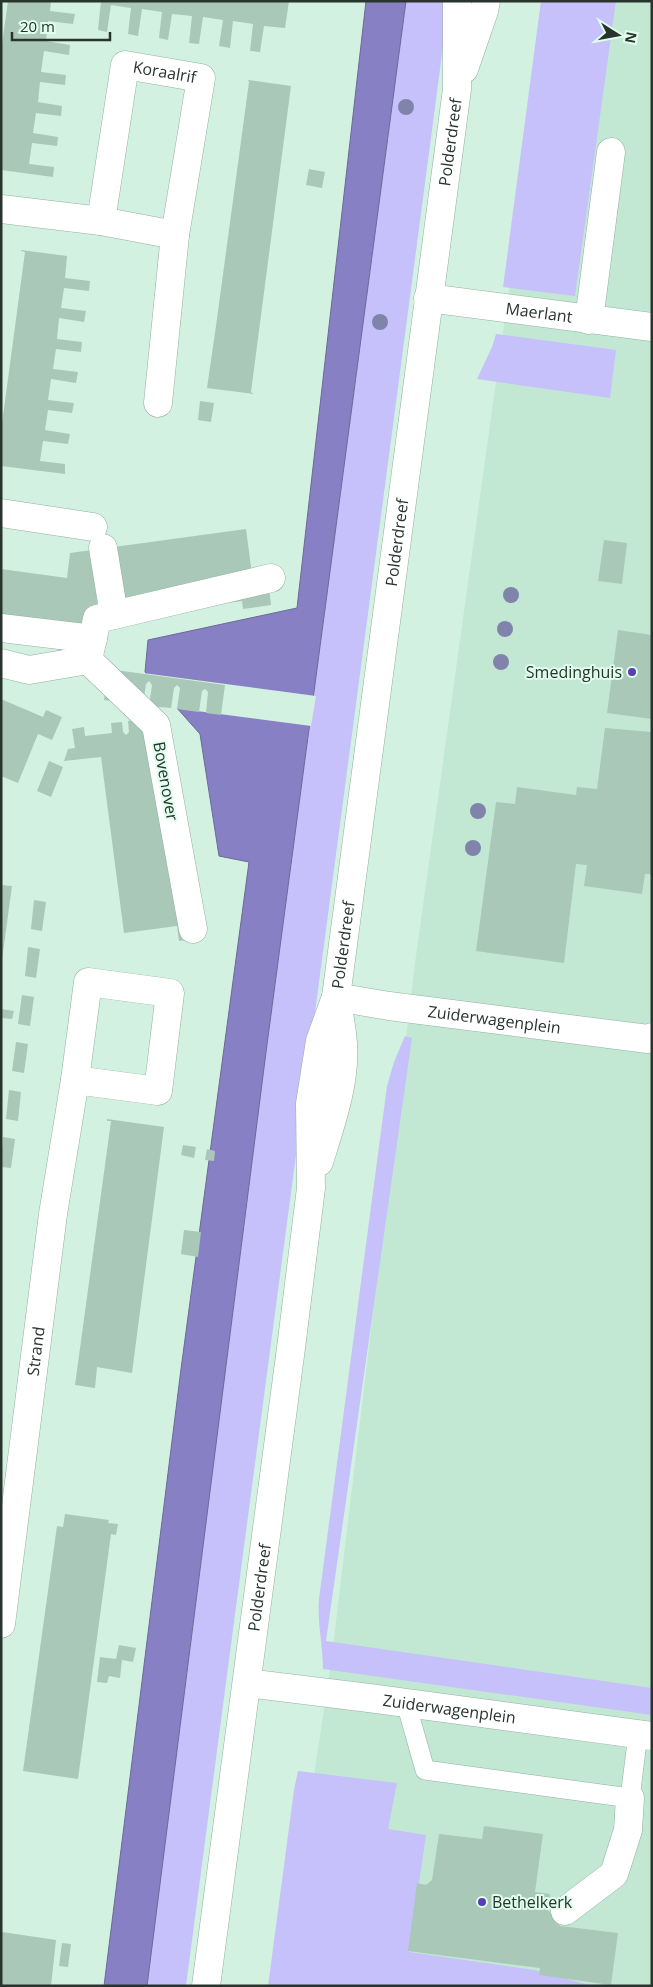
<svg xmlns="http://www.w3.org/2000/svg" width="653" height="1987" viewBox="0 0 653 1987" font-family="'Open Sans',sans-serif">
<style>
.built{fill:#c2e8d3}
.green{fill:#c6c1fa}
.water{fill:#8880c5;stroke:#6b6997}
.pier{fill:#d3f1e0}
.building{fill:#aac8b7}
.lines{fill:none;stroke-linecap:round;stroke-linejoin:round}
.lane-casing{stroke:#93b0a0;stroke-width:20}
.street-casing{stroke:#93b0a0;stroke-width:29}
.secondary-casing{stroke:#93b0a0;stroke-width:29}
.lane{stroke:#fff;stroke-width:19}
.street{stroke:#fff;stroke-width:28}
.secondary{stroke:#fff;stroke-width:28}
.tree{fill:#8184aa}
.poi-dot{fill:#5a3cb4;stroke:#e0feed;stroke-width:2}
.labels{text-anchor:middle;stroke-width:4;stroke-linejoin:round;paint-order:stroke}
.street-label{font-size:16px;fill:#28342d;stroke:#e0feed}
.poi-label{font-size:16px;fill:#28342d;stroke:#e0feed;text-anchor:end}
</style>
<rect width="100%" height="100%" fill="#d3f1e0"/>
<path class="built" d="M546,1H652V1986H282L331,1663L415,963L539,73Z"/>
<path class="green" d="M406,1H449C362,663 273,1324 186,1986H147L266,1052Z
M541,1H616L575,296L503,287Z
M496,334L616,350L610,398L477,379L492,347Z
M405,1036L412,1038L326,1641L652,1688V1715L323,1669C323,1645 317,1623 319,1599L387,1086L394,1062Z
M298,1771L397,1783L388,1829L426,1835L409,1952L534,1970L593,1986H268L294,1790Z"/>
<path class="water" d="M366,1H406L266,1052L147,1986H104L181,1369L249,862L219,856L200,734L145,672L148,640L297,608Z"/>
<path class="pier" d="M143,673L316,696L311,726L174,708Z"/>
<path class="building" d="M8,1H51L50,11L75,14L73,24L48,21L46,41L70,45L69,55L44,51L41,72L66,75L65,85L40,82L38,102L62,106L61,116L36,113L33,133L58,137L57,146L32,143L29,164L54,167L53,177L1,170V51Z
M101,1H289L285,28L264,26L260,52L250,51L253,24L233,21L230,48L219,46L223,20L203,17L199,44L189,43L192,16L172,14L168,40L159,38L162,12L142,9L138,36L128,34L131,8L111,5L107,32L98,30Z
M248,80L291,86L251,392L254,394L207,388L216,326L249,82Z
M309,169L325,172L322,188L306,185Z
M21,250L67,256L65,278L90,281L89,291L64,288L61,308L86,311L84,322L59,318L57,339L82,342L81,352L56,349L53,369L78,372L76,383L51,379L48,400L74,403L72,413L48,410L45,430L70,434L68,444L43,441L40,461L65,464V474L1,466V431L25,252L21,251Z
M200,401L214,403L211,422L198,420Z
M246,529L253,582L268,580L271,605L243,609L242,601L105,619L56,664L58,649L1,641V569L67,578L70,553Z
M604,540L627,543L622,584L598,581Z
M618,630L652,635V719L607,713Z
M108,669L225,685L221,715L206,713L208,692L205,689L202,691L199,712L177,709L180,688L177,685L174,688L171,708L149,706L152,685L149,681L146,684L143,705L104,700Z
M1,699L43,717L46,710L62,717L52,740L38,734L18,783L1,776Z
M150,718L202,922L203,938L179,941L177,926L124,933L101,757L64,761L68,749L75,748L72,729L84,727L85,736L112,733L111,723L122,722L123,732L126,735L129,732L128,721Z
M605,728L652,732V874H645L642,894L584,886L587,865L576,864L564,963L476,951L496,802L515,804L517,787L576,795L577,787L597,789Z
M49,761L63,767L51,797L37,791Z
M1,885L12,886L2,960H1Z
M34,900L46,902L42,931L31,929Z
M28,947L40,949L36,978L25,976Z
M22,995L34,997L30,1026L18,1024Z
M1,1009L14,1011L12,1019L1,1018Z
M16,1042L28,1044L24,1073L12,1071Z
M9,1090L21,1092L18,1121L6,1119Z
M107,1119L164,1127L132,1373L97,1367L95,1388L75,1385L111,1121H107Z
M3,1137L15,1139L11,1168L1,1167Z
M183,1145L196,1147L194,1158L181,1155Z
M207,1149L215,1151L214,1161L205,1160Z
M184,1230L201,1232L198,1257L181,1254Z
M65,1514L109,1520L108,1523L118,1524L116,1535L111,1534L78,1779L23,1771L57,1526L63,1527Z
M119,1645L136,1648L133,1662L122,1660L120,1678L109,1676L107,1683L97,1682L100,1657L116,1659Z
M484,1826L543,1834L535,1892L550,1894L548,1910L560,1926L618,1933L611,1985L539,1975L540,1968L408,1951L417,1883L426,1885L432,1880L439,1834L482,1839Z
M2,1932L56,1940L51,1986H1Z
M62,1943L71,1944L68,1967L59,1966Z"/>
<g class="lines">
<g class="lane-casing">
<path id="lane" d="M406,1703L425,1770L630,1798L638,1734"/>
</g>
<g class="street-casing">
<g id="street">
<path d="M1,209L101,221L175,235"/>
<path id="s1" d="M101,221L125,65L201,78L175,235L158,403"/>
<path id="s2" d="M428,298L652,327"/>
<path d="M589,320L611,152"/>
<path d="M1,513L93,527"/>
<path d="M103,548L114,615"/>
<path d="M1,628L93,639"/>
<path d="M1,663L29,670L88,660"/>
<path d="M193,929L156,725L88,660L97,619L271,578"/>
<path d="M88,982L170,993L158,1091L75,1080Z"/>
<path id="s3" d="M336,997L389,1006L648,1039L652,1037"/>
<path id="s4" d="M1,1624L53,1214L75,1080"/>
<path id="s5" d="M247,1683L369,1698L652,1736"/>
<path d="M565,1911L614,1874L628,1830L630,1798"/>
</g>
</g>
<g class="secondary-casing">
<g id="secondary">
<path d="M464,69L484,11L486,1"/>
<path d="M319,1162C330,1126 346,1082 343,1044C342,1029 339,1013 336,998"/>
<path id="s6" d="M206,1986L291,1348L311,1188L310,1104L320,1041L336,997L457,89V1"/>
</g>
</g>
<use href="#lane" class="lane"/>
<use href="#street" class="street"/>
<use href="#secondary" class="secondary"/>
</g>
<g class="tree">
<circle cx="406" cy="107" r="8"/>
<circle cx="380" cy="322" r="8"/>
<circle cx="511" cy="595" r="8"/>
<circle cx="505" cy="629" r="8"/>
<circle cx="501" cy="662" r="8"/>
<circle cx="478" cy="811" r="8"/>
<circle cx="473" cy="848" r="8"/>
</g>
<g class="poi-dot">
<circle cx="632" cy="672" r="5"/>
<circle cx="482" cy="1902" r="5"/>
</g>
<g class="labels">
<g class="street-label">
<text dy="6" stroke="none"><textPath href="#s1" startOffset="198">Koraalrif</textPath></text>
<text dy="6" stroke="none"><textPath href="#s6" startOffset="1862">Polderdreef</textPath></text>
<text dy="6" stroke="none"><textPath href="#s2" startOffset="112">Maerlant</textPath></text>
<text dy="6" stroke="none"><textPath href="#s6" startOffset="1458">Polderdreef</textPath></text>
<text transform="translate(166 781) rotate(80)" y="6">Bovenover</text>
<text dy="6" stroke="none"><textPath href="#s6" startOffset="1052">Polderdreef</textPath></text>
<text dy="6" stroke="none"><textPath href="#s3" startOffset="160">Zuiderwagenplein</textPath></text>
<text dy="6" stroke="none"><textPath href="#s4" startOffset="275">Strand</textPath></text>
<text dy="6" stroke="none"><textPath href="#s6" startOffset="402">Polderdreef</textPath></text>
<text dy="6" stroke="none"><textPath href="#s5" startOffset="204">Zuiderwagenplein</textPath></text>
</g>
<g class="poi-label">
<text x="622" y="678">Smedinghuis</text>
<text x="492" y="1908" text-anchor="start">Bethelkerk</text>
</g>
</g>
<rect width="653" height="1987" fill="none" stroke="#28342d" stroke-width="5"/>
<g transform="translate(618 35) rotate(101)" stroke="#e0feed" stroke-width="4" paint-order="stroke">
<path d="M0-4L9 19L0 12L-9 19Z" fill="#28342d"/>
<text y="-8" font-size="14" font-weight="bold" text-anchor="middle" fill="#28342d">N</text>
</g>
<path d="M12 32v8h98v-8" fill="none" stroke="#28342d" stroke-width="2.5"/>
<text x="20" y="32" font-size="15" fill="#28342d" stroke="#e0feed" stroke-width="4" paint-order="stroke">20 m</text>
</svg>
